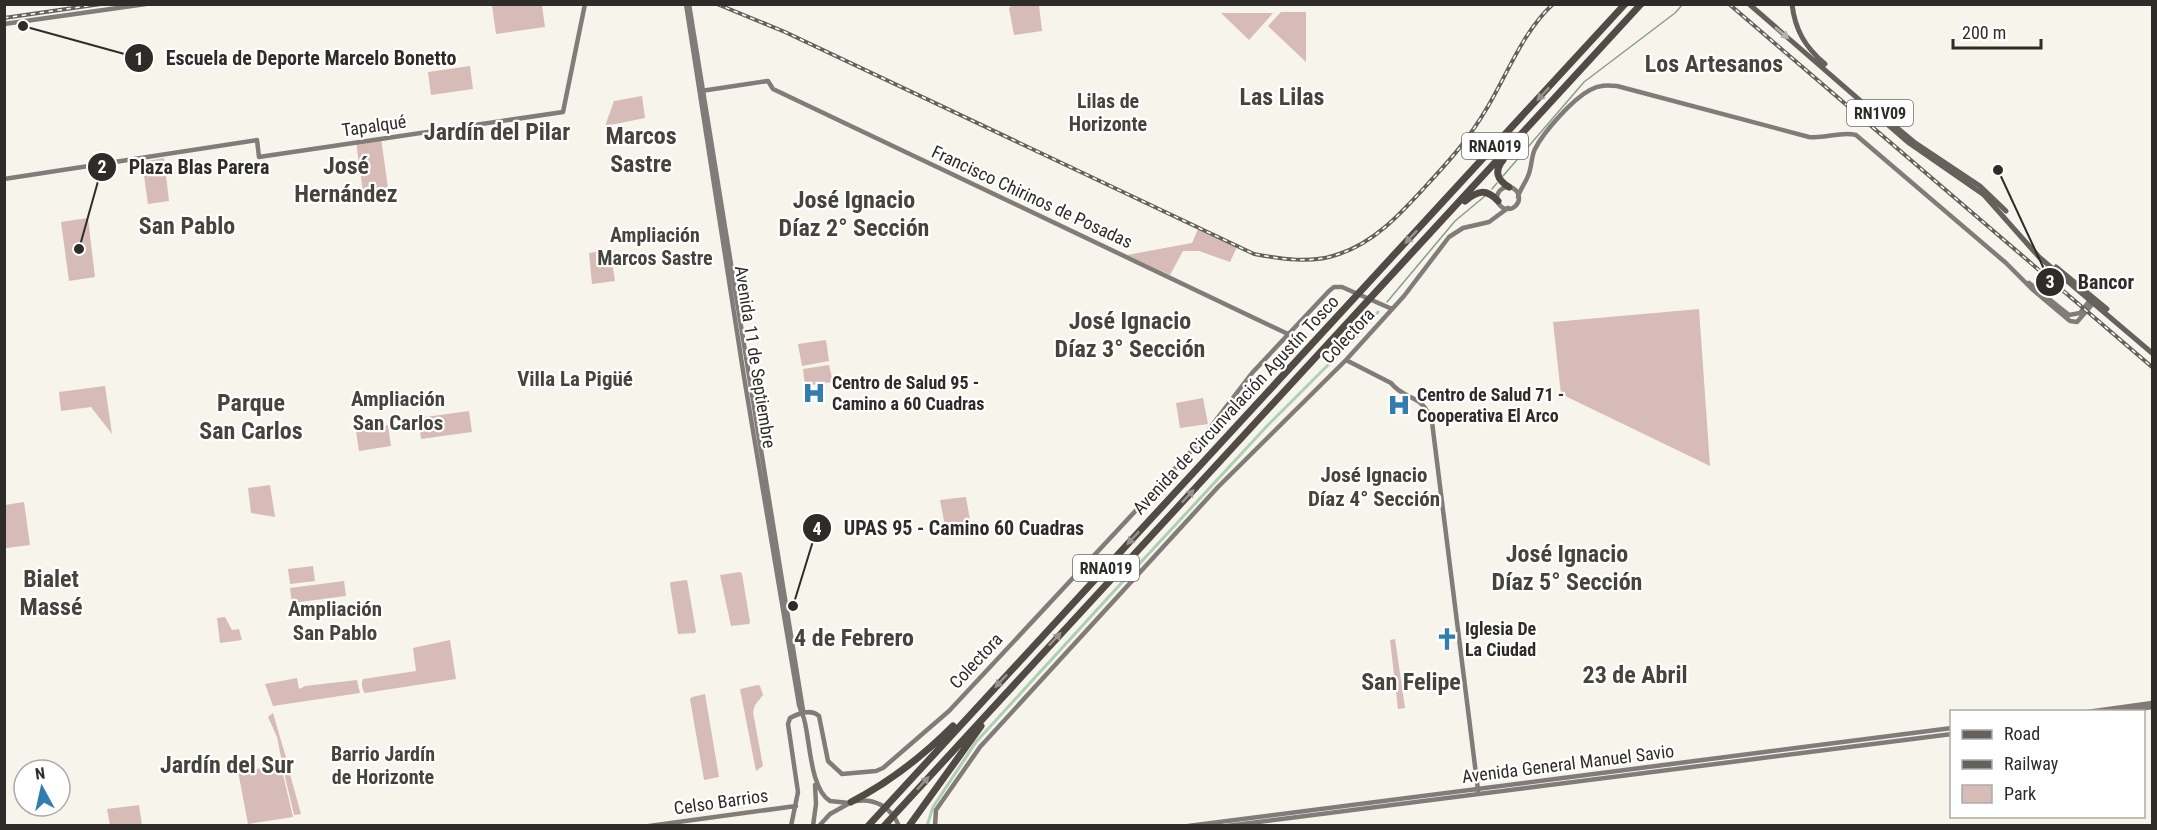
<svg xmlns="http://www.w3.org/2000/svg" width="2157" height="830" viewBox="0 0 2157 830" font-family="'Roboto Condensed',sans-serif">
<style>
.green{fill:#d7bbb7}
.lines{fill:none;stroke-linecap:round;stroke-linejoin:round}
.stream{stroke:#879e8b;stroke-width:1.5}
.canal{stroke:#aecfb5;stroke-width:3}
.secondary{stroke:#817c79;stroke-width:4.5}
.primary{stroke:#67615c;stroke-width:5}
.highway{stroke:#514a45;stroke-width:7}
.rail-casing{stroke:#64625d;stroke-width:4}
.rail{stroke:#fff;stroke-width:1.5;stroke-dasharray:4.5;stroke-linecap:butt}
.oneway{fill:#b3b0ae}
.oneway2{fill:#97928f}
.labels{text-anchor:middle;stroke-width:4.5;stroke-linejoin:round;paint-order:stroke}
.shield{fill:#fff;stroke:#6c6b68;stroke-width:1.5}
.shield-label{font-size:16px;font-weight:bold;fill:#2d2c28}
.street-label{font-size:18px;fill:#2d2c28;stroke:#fff}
.poi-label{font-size:18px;font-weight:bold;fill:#2d2c28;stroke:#fff;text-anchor:start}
.neighbourhood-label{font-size:20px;font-weight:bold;fill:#46433c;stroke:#fff}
.quarter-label{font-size:21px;font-weight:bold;fill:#46433c;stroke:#fff}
.district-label{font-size:24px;font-weight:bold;fill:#46433c;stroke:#fff}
.leader{fill:none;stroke:#2d2c28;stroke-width:2}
.callout-dot{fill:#2d2c28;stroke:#fff;stroke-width:2}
.mark-label{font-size:18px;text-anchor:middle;font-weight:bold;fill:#fff}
.callout-label{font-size:20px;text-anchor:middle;font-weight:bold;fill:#2d2c28;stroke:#fff;stroke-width:4.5;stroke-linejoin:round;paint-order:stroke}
</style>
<rect width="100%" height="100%" fill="#f7f4eb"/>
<path class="green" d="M492,5H542L545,27L496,34Z
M1021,5H1039L1042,31L1014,35L1009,8L1011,6Z
M1281,12H1306V62L1268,26Z
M1221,13H1273L1249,40Z
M470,66L473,89L431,95L428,72Z
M642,96L645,118L605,126L614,101Z
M381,138L389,195L364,199L356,142Z
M164,158L169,201L148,204L142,162Z
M88,218L95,277L69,281L61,222Z
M1198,229L1237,247L1230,262L1199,251H1183L1170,275L1127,255L1192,243Z
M610,250L615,281L592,284L589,253Z
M1699,309L1710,466L1561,394L1553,322Z
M826,340L829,361L802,366L798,344Z
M829,365L833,382L805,386L803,369Z
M105,386L112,434L91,407L61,411L59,392Z
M1203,398L1208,424L1180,428L1176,403Z
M469,411L472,432L421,439L418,418Z
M388,425L391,446L359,451L356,431Z
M270,485L275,517L251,513L248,488Z
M966,497L971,526L946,531L940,500Z
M24,502L30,545L6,548L5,505Z
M313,566L315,581L290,584L288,569Z
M740,572L742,574L750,622L749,624L731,626L720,575Z
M687,580L696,631L695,633L678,634L670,584L671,582Z
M344,581L346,596L292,603L290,588Z
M225,617L232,630L239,629L242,640L220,643L217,618Z
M1395,639L1405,708L1398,709L1390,640Z
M450,640L456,679L365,693C362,690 361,683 363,679L416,671L413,648Z
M297,678L299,689L305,686L357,680L360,693L273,706L265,684Z
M758,685L760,686L763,695L755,705L753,712L763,766L756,771L740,689Z
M705,694L719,777L704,780L690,699L692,697Z
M273,713L287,761L286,762H282L277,737L268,717Z
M281,766L293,817L248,824L238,771Z
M288,767L301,814L294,815L283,768Z
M139,805L142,825H110L107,809Z"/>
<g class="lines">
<path class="stream" d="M1503,176L1584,82L1675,13L1683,4
M1492,189L1497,183
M1387,302L1455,221L1485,196"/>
<path class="canal" d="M927,826L933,807L976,742L1116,589L1267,426L1357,336L1378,312"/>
<path class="secondary" d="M686,4L744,377L799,705C801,712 804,716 805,723C810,744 811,790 830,801L849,803
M689,4L803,710
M4,24L146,4
M701,91L768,81L773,89L1288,334
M4,179L257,140L259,157L563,112L585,4
M1497 198a11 11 0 1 1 22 0a11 11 0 1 1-22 0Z
M1518,197C1520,189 1525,184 1528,176C1532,167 1531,157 1535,149C1544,131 1573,99 1590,90C1599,85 1607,85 1617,86L1809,137C1825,139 1841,131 1856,135L2006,263L2032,289L2070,321L2077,322L2095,301
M2029,283L2069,315L2080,313L2091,299
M1346,360L1391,383C1406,402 1422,392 1432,422L1478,790
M2087,712L2152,703
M2121,712L2152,707
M856,801C875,798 891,807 899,826
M649,826L796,806
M791,826L798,792L788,724L790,718C799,713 811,709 819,716L828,761L842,774L876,771L883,768L949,711L1196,446L1252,373L1329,291L1334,287H1342L1392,309
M813,826L816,804L815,785
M819,826L830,814L848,804
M935,826L936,810L980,747L1218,487L1346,360L1404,296L1449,237L1463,228L1489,222L1508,208
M1188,826L1952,728
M1227,826L1952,734"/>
<path class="primary" d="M1749,4L1909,143L1984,195L2039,257L2152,353
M1792,4C1795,30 1805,47 1825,64
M1890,122L1914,142L1980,186L2006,211
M2056,267L2107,309"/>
<path class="highway" d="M1503,160C1494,171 1497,180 1509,187
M1465,201C1477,191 1486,188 1498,201
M851,802C890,782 923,756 953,726
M868,826L1625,4
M884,826L1641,4
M909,826L981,726"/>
<g class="rail-casing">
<path id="rail" d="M717,4L785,32L1254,254C1281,259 1312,264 1339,254C1375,242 1400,214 1425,187C1450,160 1468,140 1487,108C1508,73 1522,33 1553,4
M1729,4L2152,367
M4,18L101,4"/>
</g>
<use href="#rail" class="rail"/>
</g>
<defs><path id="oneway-solid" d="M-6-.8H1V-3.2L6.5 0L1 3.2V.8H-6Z" transform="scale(1.5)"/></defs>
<use class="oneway" href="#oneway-solid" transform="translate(1782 33) rotate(40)"/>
<g class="oneway2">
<use href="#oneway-solid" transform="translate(1543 94) rotate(133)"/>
<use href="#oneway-solid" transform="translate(1411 237) rotate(133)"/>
<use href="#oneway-solid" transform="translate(1188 496) rotate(-47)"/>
<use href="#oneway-solid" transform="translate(1133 538) rotate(133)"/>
<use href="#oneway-solid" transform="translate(1055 639) rotate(-47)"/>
<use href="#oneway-solid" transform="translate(1001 681) rotate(133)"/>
<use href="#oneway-solid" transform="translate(923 783) rotate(-48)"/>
</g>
<defs>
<g id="hospital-bare" transform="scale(1.8)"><path d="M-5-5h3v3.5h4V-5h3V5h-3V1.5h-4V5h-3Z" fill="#327caf" stroke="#fff" stroke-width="2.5" paint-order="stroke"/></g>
<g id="church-bare" transform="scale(1.8)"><path d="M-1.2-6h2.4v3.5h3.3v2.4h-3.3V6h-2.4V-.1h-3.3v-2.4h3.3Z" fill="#327caf" stroke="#fff" stroke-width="2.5" paint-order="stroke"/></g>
</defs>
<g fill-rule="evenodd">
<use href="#hospital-bare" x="814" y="393"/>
<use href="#hospital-bare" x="1399" y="405"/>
<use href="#church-bare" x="1447" y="639"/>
</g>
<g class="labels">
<g class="shield">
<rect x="1847" y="100" width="66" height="26" rx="4.5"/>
<rect x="1462" y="133" width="66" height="26" rx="4.5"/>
<rect x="1073" y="555" width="66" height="26" rx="4.5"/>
</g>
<g class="shield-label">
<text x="1880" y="119">RN1V09</text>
<text x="1495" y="152">RNA019</text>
<text x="1106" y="574">RNA019</text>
</g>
<g class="street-label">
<text transform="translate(374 126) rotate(-8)" y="6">Tapalqué</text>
<text transform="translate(1032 197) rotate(25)" y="6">Francisco Chirinos de Posadas</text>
<text transform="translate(1348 336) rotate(-47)" y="6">Colectora</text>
<text transform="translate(755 357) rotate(81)" y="6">Avenida 11 de Septiembre</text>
<text transform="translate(1236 405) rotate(-47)" y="6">Avenida de Circunvalación Agustín Tosco</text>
<text transform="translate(976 661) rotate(-47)" y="6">Colectora</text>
<text transform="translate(1568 764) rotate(-7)" y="6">Avenida General Manuel Savio</text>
<text transform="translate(721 802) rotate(-8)" y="6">Celso Barrios</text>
</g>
<g class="poi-label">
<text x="832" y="389">Centro de Salud 95 -<tspan x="832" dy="21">Camino a 60 Cuadras</tspan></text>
<text x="1417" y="401">Centro de Salud 71 -<tspan x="1417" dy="21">Cooperativa El Arco</tspan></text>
<text x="1465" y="635">Iglesia De<tspan x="1465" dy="21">La Ciudad</tspan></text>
</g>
<g class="neighbourhood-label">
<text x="1108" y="108">Lilas de<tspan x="1108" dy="23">Horizonte</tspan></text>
<text x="655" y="242">Ampliación<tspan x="655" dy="23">Marcos Sastre</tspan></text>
<text x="383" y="761">Barrio Jardín<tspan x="383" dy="23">de Horizonte</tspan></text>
</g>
<g class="quarter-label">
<text x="575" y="386">Villa La Pigüé</text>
<text x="398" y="406">Ampliación<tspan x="398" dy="24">San Carlos</tspan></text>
<text x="1374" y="482">José Ignacio<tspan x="1374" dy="24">Díaz 4° Sección</tspan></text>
<text x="335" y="616">Ampliación<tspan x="335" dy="24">San Pablo</tspan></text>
</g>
<g class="district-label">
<text x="1714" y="72">Los Artesanos</text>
<text x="1282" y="105">Las Lilas</text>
<text x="497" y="140">Jardín del Pilar</text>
<text x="641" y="144">Marcos<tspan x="641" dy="28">Sastre</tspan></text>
<text x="346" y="174">José<tspan x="346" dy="28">Hernández</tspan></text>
<text x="854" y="208">José Ignacio<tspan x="854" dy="28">Díaz 2° Sección</tspan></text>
<text x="187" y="234">San Pablo</text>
<text x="1130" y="329">José Ignacio<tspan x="1130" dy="28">Díaz 3° Sección</tspan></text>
<text x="251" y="411">Parque<tspan x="251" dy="28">San Carlos</tspan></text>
<text x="1567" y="562">José Ignacio<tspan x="1567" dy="28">Díaz 5° Sección</tspan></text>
<text x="51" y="587">Bialet<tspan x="51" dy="28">Massé</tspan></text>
<text x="854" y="646">4 de Febrero</text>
<text x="1635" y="683">23 de Abril</text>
<text x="1411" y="690">San Felipe</text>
<text x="227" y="773">Jardín del Sur</text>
</g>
</g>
<path class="leader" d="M23 26L139 58M79 249L102 167M1998 170L2050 282M793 606L817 528"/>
<g class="callout-dot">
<circle cx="23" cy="26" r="6"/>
<circle cx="79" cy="249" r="6"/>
<circle cx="1998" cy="170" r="6"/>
<circle cx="793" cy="606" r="6"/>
<circle cx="139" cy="58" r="15"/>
<circle cx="102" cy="167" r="15"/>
<circle cx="2050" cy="282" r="15"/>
<circle cx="817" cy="528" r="15"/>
</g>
<g class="mark-label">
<text x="139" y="65">1</text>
<text x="102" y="173">2</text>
<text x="2050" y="288">3</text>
<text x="817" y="535">4</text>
</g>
<g class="callout-label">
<text x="311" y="65">Escuela de Deporte Marcelo Bonetto</text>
<text x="199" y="174">Plaza Blas Parera</text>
<text x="2106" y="289">Bancor</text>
<text x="964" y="535">UPAS 95 - Camino 60 Cuadras</text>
</g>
<rect width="2157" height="830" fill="none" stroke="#2d2c28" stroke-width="12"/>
<rect x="1950" y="710" width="195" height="108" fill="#ffffff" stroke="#ababa9" stroke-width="1.5"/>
<rect x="1962" y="730" width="30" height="9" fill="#67615c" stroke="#ababa9" stroke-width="1.5"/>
<text x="2004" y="740" font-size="18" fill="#2d2c28">Road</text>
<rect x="1962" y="760" width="30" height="9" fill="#64625d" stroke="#ababa9" stroke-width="1.5"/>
<text x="2004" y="770" font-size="18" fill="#2d2c28">Railway</text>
<rect x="1962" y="785" width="30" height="18" fill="#d7bbb7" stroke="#ababa9" stroke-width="1.5"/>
<text x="2004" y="800" font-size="18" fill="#2d2c28">Park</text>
<g transform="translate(42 788) rotate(352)"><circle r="28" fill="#ffffff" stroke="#ababa9" stroke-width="1.5"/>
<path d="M0-4.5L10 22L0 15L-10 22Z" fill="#327caf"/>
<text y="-9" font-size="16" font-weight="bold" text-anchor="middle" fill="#2d2c28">N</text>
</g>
<path d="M1953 39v9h88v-9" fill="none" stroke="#2d2c28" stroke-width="3"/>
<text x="1962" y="39" font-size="18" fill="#2d2c28" stroke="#ffffff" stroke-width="4.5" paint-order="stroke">200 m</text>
</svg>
